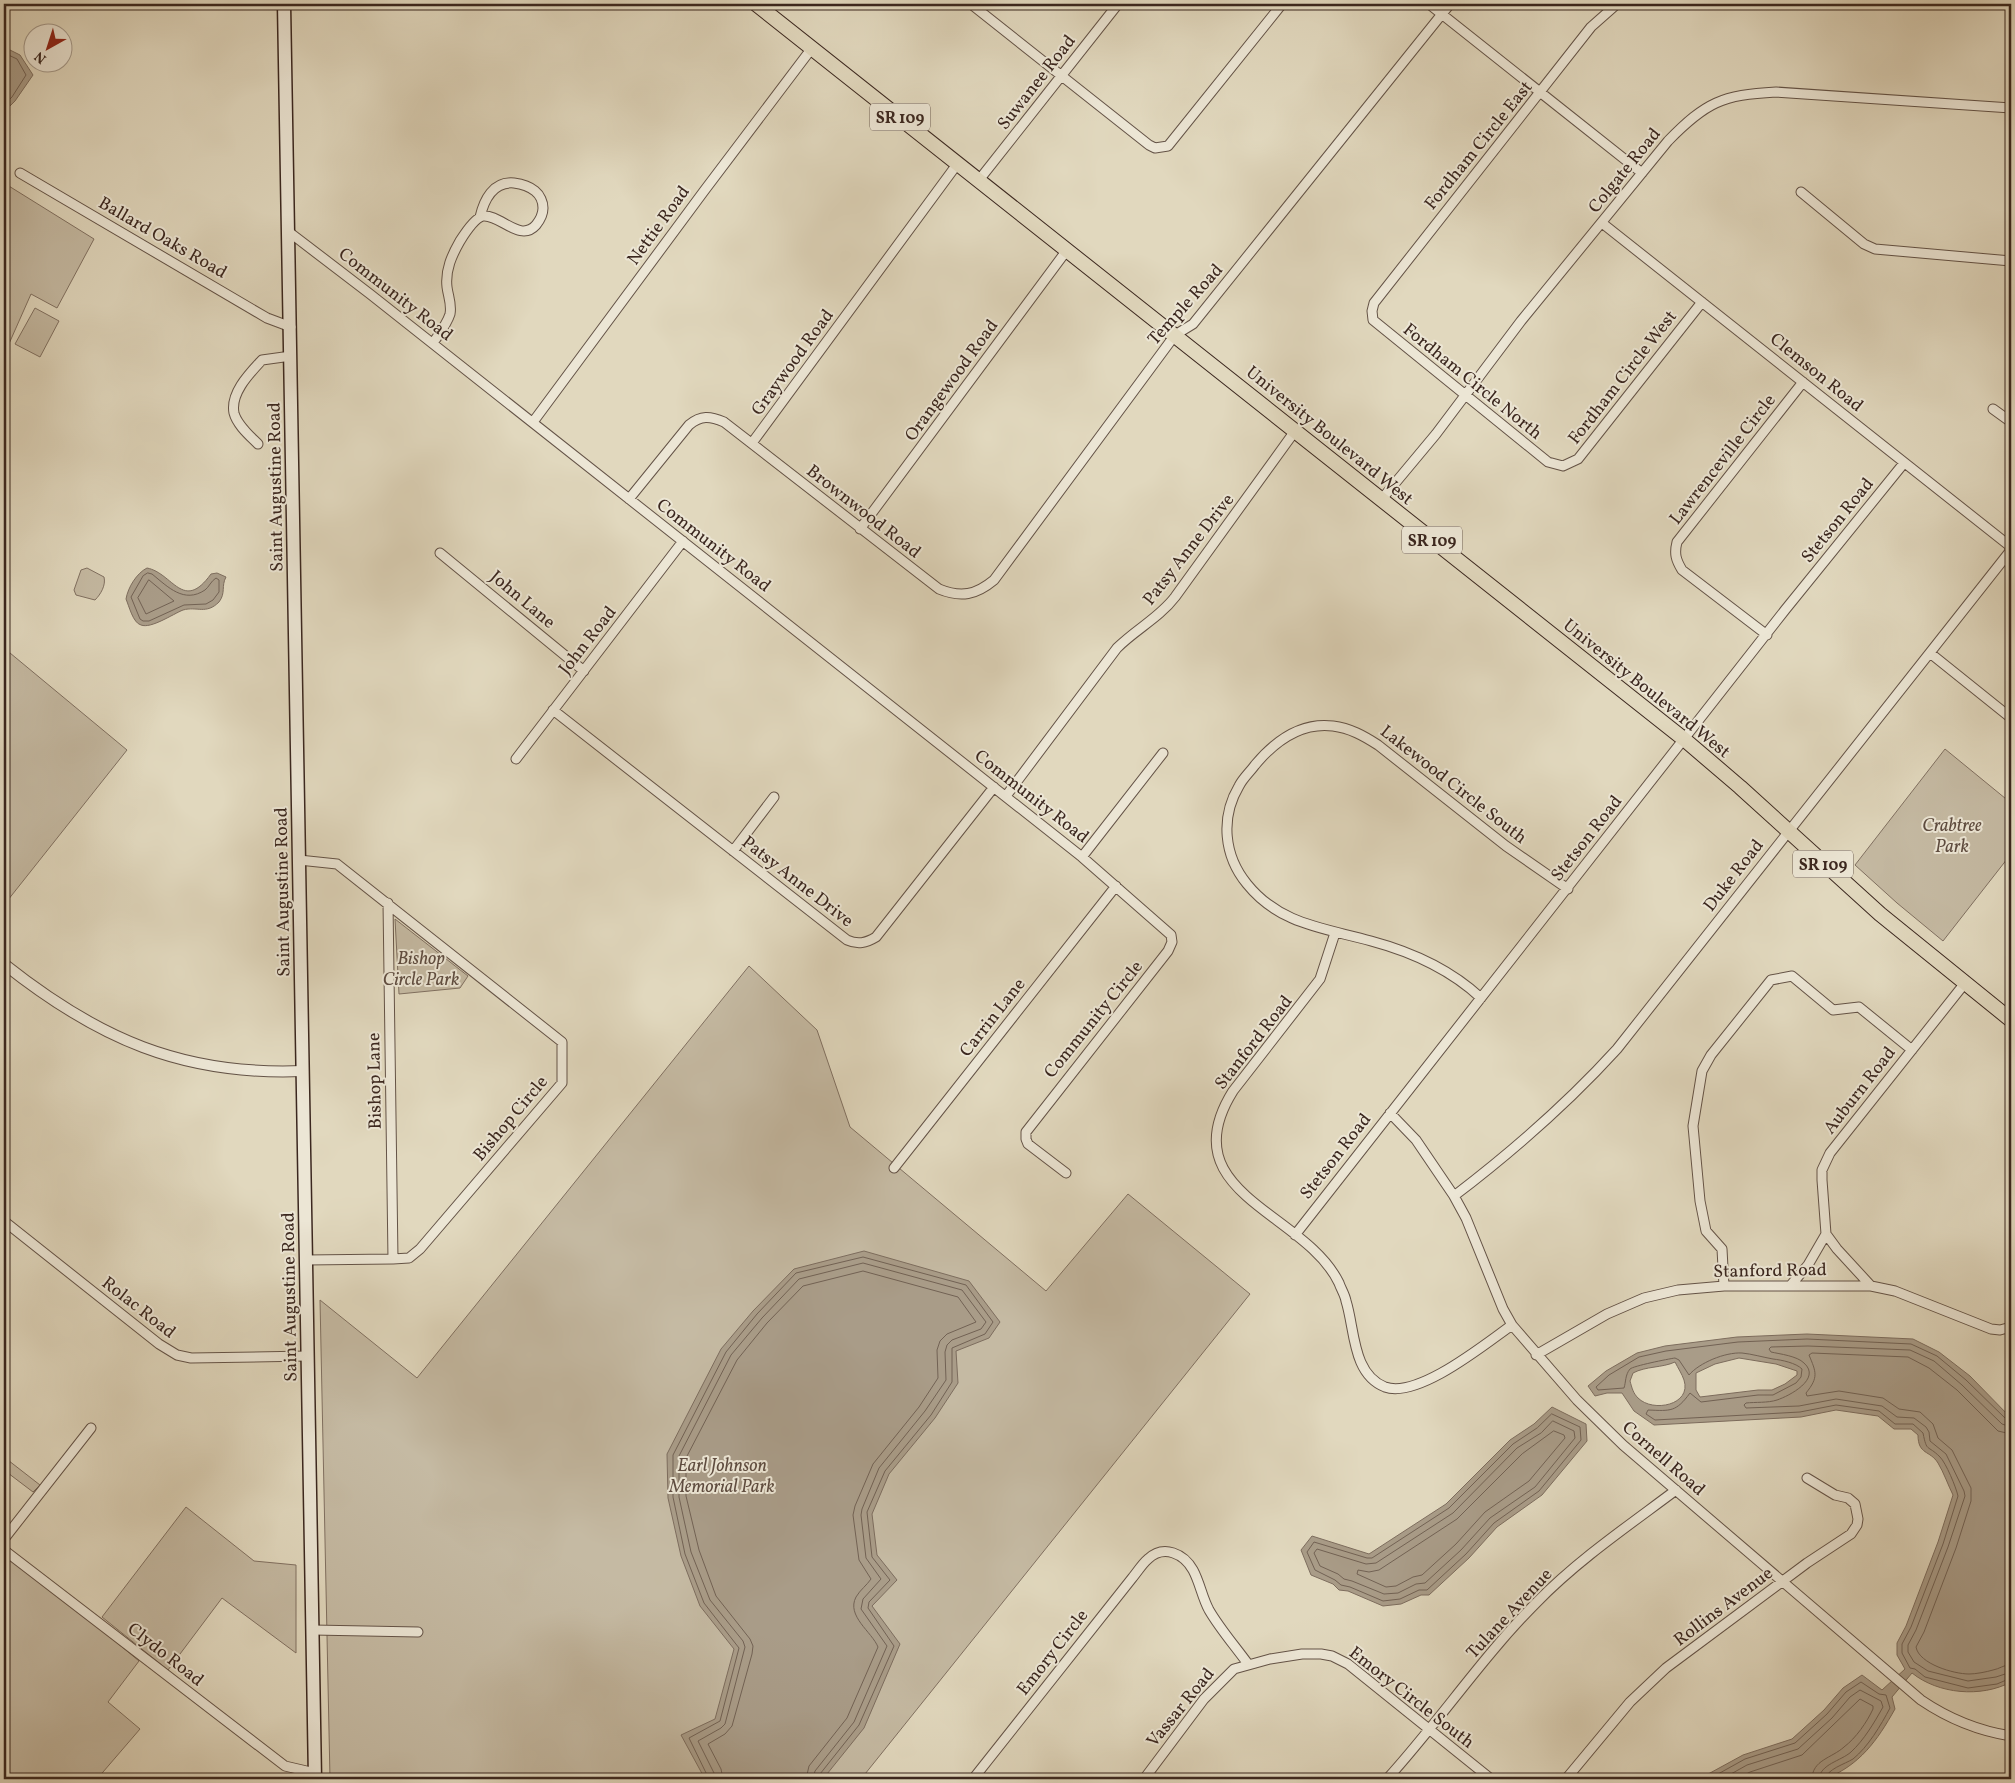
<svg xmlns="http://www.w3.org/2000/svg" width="2015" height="1783" viewBox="0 0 2015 1783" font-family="Vollkorn,serif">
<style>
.green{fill:#c5baa3;stroke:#807061}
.water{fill:#a99c88;stroke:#7d6d5e;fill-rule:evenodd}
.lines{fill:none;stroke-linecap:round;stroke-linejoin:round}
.shore{stroke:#726254;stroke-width:1}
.minor-casing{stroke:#645347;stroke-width:11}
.tertiary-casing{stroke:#645347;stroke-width:12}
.secondary-casing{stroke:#3b271f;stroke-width:15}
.primary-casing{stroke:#3b271f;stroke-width:16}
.minor{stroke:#ece6d5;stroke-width:9}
.tertiary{stroke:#ece6d5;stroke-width:10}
.secondary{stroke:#ece6d5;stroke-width:12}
.primary{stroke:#e1d8be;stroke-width:14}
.labels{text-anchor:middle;stroke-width:4;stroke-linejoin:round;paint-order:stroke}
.shield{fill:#ece6d5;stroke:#706056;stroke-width:1}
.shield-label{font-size:16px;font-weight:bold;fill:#3b271f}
.street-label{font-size:18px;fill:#3b271f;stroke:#ece6d5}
.park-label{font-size:18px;font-style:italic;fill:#5e4c40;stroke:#ece6d5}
</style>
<rect width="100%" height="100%" fill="#e1d8be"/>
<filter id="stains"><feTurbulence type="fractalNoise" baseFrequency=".004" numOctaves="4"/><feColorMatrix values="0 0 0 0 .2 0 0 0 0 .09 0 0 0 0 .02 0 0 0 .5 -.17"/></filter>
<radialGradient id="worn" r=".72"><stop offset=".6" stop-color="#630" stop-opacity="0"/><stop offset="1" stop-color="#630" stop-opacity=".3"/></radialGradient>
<path class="green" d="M4,183L94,239L57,308L31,294L4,355Z
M35,308L59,321L40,357L15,344Z
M87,568L104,577C106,585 101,594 95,600L76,595L74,590L81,570Z
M4,648L127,750L4,905Z
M1945,749L2011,803V854L1943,941L1897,903L1855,865Z
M395,919L468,976L460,988L399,994Z
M749,966L817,1030L850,1127L1046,1291L1128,1194L1250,1294L861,1779H330L320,1300L417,1378Z
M4,1457L40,1485L33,1492L4,1470Z
M186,1507L254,1561L296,1565V1653L222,1598L168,1670L102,1617Z
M4,1555L74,1607L139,1661L108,1702L140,1729L97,1779H4V1739L7,1735L4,1733Z"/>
<path class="water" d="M4,47L20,55L33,75L15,101L4,112Z
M147,568C173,573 183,613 211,574L217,573L226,577C221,586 226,593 219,602C206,615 197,606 183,610C173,614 151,629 141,625C133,623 129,606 126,599C128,587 137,573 147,568Z
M864,1251L969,1281L1000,1322L989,1338L956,1351L958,1383L935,1418L889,1474L872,1514L877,1555L897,1580L872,1606L900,1644L864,1728L823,1779H705L681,1735L715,1719L734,1649L700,1606L681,1556L668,1498L667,1454L721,1349L753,1311L794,1269Z
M1807,1334L1913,1339L1939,1352L1970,1376L2011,1418V1682C1981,1698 1938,1694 1912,1673L1892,1697L1895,1709C1877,1741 1860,1765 1825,1779H1699L1743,1755L1792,1739L1824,1710L1843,1688L1862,1675L1882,1690L1905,1669L1897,1655V1643L1906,1626L1938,1542L1953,1495C1948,1485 1944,1473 1938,1463C1930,1450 1918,1455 1918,1435L1911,1429H1894L1878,1416L1836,1410L1801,1417L1654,1425L1634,1411L1622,1393H1607L1595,1396L1588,1386L1606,1371L1637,1353L1665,1346L1737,1337ZM1739,1358L1776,1364L1797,1371V1375L1785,1384L1772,1390H1758L1700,1397L1696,1390V1373L1715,1364ZM1675,1362C1678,1368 1682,1374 1684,1380C1692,1405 1653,1413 1638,1398C1633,1393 1632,1388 1630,1381L1633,1373C1646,1366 1662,1368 1675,1362Z
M1552,1407L1586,1424L1587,1441L1542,1495L1497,1527L1469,1558L1429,1595H1421L1401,1604L1383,1606L1348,1591L1339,1590L1333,1584L1311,1575L1301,1550L1312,1536L1369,1554L1446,1504L1510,1440L1534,1424Z"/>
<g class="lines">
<path class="shore" d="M4,53L17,59L26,75L12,97L4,105
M148,573L152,574C168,587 184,604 205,590C209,587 211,581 216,578L219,580V592L213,600L206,604L184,605L149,621H143L140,619L131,597L143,576Z
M149,580L174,601L146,614L138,598Z
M1552,1414L1580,1427L1581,1440L1539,1491L1494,1523L1466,1554L1427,1590H1419L1400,1599L1383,1601L1350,1587L1341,1585L1335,1580L1315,1570L1307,1552L1314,1542L1367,1558H1372L1449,1508L1513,1444L1537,1428Z
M1553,1421L1574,1431L1575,1438L1535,1487L1490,1518L1461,1550L1425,1583L1416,1584L1398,1593L1384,1594L1352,1581L1344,1579L1338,1574L1320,1566L1314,1553L1317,1549L1366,1564L1376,1563L1453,1513L1517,1448L1541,1433Z
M2011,1421L2006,1419L1966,1380L1937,1356L1911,1344L1807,1339L1738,1342L1666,1351L1639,1357L1609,1375L1596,1387L1598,1390L1624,1388C1626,1382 1625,1375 1630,1369C1633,1366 1668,1359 1675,1358L1679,1360L1689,1375C1699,1363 1725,1352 1742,1353C1752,1354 1762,1357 1773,1359C1782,1360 1796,1363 1802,1369L1801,1377L1796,1383L1773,1395H1758L1701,1402L1690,1393C1676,1412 1671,1411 1648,1410L1646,1414L1655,1420L1800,1412L1836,1405L1879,1411L1895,1424H1913L1923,1433C1927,1453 1927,1444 1940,1457C1946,1463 1956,1487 1958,1496L1943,1544L1911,1627L1902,1644V1653L1910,1668L1915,1669L1925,1677L1968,1688L1997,1684L2011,1678
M2011,1427L2002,1424L1962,1385L1934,1361L1910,1350L1808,1346L1771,1347L1769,1349L1771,1352C1780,1354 1797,1356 1804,1363C1822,1379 1789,1396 1777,1400C1768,1403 1755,1402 1746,1403L1744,1405L1746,1408L1799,1406L1836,1399L1882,1406L1897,1417L1914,1418L1926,1427L1929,1432L1930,1441L1946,1454L1964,1491L1965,1496L1948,1547L1916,1630L1908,1645V1652L1914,1662L1928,1671L1968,1681L1996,1677L2011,1672
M1554,1431L1564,1435L1565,1438L1529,1481L1485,1512L1456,1544L1422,1575L1413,1577L1396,1586L1386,1587L1357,1574L1358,1570L1369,1572L1379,1570L1457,1519L1522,1454Z
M2011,1434L1998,1431L1957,1390L1929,1368L1908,1357L1812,1353L1809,1355C1816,1372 1819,1377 1806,1393L1807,1396L1839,1391L1883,1398L1899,1409L1920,1412L1933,1424L1938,1438L1952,1450L1971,1488V1501L1956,1548L1924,1632L1916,1647C1919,1664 1954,1674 1969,1674C1976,1674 1986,1672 1993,1670C1999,1669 2004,1665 2011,1664
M709,1779L689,1738L720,1721L739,1648L704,1603L685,1554L673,1497V1455L726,1352L757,1314L796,1273L863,1257L966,1285L993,1322L985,1334L952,1348V1382L931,1415L885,1471L867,1512L872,1557L890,1580L869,1602L868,1608L894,1646L859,1725L820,1774L819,1779
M715,1779L714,1773L698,1741L721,1728L725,1724L745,1647L743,1641L710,1600L691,1552L679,1497V1456L731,1355L762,1318L799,1279L863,1263L962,1290L986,1322L981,1329L952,1340L947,1345L945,1352L946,1380L925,1411L879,1468L862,1509L861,1515L866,1558L881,1579L863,1599L861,1609L887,1646L854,1722L815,1771L813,1779
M723,1779L721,1769L708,1744L725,1734L732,1726L752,1654L753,1646L750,1639L716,1596L699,1550L686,1496V1458L737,1360L767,1323L803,1286L863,1271L958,1297L976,1322L947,1334L940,1341L937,1350L938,1378L919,1407L873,1464L855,1506L853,1515L859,1560L871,1579C867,1585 860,1590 856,1597C846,1616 872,1632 878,1647L847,1718L809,1766L806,1779
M1709,1779L1745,1759L1795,1743L1827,1714L1846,1692L1861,1682L1879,1694L1886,1695L1890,1708C1881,1725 1868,1747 1853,1759C1845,1764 1827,1769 1825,1779
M1722,1779L1747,1765L1798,1749L1832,1718L1850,1697L1860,1690L1881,1701L1883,1707C1874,1723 1864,1740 1851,1752C1841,1761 1820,1764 1819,1779
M1737,1779L1750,1772L1802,1755L1860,1699L1873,1706V1709C1867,1722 1856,1738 1844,1747C1832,1758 1812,1760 1812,1779"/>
<g class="minor-casing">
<path id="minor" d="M971,4L1149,145L1155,148L1168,146L1282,4
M1429,4L1642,173
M1617,4L1591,27L1374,303L1372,311L1373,320L1548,462L1563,466L1578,459L1702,302
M20,173L267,318L291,327
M979,180L1118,4
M1801,192L1864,244L1875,249L2011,261
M1602,223L2011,547
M289,232L370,294L1082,857L1171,935L1172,942L1168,951L1026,1132V1139L1028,1144L1066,1173
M433,343C439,334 447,324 450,314C452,304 448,296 447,287C445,270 452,255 460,241C465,233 475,218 483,216C500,214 520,243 536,225C540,220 543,214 543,208C543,202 540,195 535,191C529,186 522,184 514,183C493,181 484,200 480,217
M1993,409L2011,422
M533,422L704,191L812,48
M752,443L958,163
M258,444C250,436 237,425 234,413C230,393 250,373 262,360L291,356
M629,499L689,425C701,415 710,416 724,422L939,589C961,598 976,595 994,580L1175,335L1193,324L1450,4
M1381,500L1436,434L1521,321L1668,141C1706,102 1722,95 1776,92L2011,108
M860,529L1067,250
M440,553L584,671
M1767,635L1682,570C1676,560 1674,554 1677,542L1803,382
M1930,653L2011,718
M553,710L847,940C858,945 866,943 876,937L994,787
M516,759L683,541
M1006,796L1117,648C1136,629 1159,618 1175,597L1295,431
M733,851L774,797
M1082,857L1163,753
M299,860L337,864L562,1042V1083L420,1249L409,1258L393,1259L306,1260
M388,903L393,1259
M1335,933L1320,979L1233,1091C1169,1193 1305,1212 1339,1283C1341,1289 1345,1295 1346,1301C1355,1329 1352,1374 1385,1387C1418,1399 1485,1344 1512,1325
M1481,998C1450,969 1412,952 1371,941C1325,928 1280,925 1247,884C1224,856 1220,818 1239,786C1243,778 1250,772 1255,765C1275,741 1301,722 1333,726C1350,728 1364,736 1378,745L1506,846L1568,889
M1390,1113L1416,1140L1454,1196L1466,1218L1503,1309L1512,1325L1577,1400L1623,1445L1921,1700C1949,1719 1979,1731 2011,1736
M894,1168L1116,886
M1454,1196C1513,1151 1567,1104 1617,1049L2011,550
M4,1221L159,1344L177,1355L191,1358L308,1356
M1295,1235L1785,610L1904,463
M1724,1286L1722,1249L1706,1231L1700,1201L1693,1126L1702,1071L1711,1055L1771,980L1792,976L1833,1010L1859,1007L1912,1050
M1790,1286L1808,1265L1826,1234
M1871,1286L1837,1249L1826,1234L1822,1180V1170L1830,1153L1965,983
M1536,1355L1607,1314L1644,1298L1678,1290L1724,1286H1871L1895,1291L1991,1329L2000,1330L2011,1327
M4,1539L91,1428
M4,1550L285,1766L315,1773
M313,1630L418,1632
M973,1779L1133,1577C1138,1571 1142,1564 1148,1559C1164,1544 1184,1554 1193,1570C1200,1583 1202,1597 1209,1610C1220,1629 1235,1646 1248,1664
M1144,1779L1204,1699L1234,1669L1270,1659L1302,1654H1321L1332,1656L1348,1664L1491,1779
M1387,1779C1439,1722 1482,1657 1537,1602C1578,1560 1628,1526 1676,1490
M1566,1779L1630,1702L1666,1668L1807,1563L1851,1534L1857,1525L1858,1519L1855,1504L1848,1498L1835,1495L1807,1478"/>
</g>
<g class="tertiary-casing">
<path id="tertiary" d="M4,964C97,1038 182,1076 303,1071"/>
</g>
<g class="secondary-casing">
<path id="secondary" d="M284,4L315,1779"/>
</g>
<g class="primary-casing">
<path id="primary" d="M756,4L1685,740L1740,787L1880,914L2011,1020"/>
</g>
<use href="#minor" class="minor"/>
<use href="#tertiary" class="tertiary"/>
<use href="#secondary" class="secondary"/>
<use href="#primary" class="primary"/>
</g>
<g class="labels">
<g class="shield">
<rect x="870" y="103.5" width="60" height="27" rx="4"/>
<rect x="1402" y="526.5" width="60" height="27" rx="4"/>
<rect x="1793" y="850.5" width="60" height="27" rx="4"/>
</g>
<g class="shield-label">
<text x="900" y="123">SR 109</text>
<text x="1432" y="546">SR 109</text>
<text x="1823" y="870">SR 109</text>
</g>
<g class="street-label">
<text transform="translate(1036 82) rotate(-52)" y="6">Suwanee Road</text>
<text transform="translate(1478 145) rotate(-51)" y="6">Fordham Circle East</text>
<text transform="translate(1624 170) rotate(-51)" y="6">Colgate Road</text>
<text transform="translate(658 225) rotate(-54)" y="6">Nettie Road</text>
<text transform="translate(163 237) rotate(30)" y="6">Ballard Oaks Road</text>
<text transform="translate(396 294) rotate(38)" y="6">Community Road</text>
<text transform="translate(1185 304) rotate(-48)" y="6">Temple Road</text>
<text transform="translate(792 362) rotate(-54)" y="6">Graywood Road</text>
<text transform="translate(1817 372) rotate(39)" y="6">Clemson Road</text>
<text transform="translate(1622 377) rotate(-52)" y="6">Fordham Circle West</text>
<text transform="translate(951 380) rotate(-54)" y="6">Orangewood Road</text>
<text transform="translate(1473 381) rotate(39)" y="6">Fordham Circle North</text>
<text transform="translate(1330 435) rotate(39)" y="6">University Boulevard West</text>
<text transform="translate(1722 459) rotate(-52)" y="6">Lawrenceville Circle</text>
<text transform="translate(275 487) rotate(-91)" y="6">Saint Augustine Road</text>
<text transform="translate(864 511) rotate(38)" y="6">Brownwood Road</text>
<text transform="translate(1837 520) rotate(-51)" y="6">Stetson Road</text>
<text transform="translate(714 545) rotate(38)" y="6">Community Road</text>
<text transform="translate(1188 549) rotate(-52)" y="6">Patsy Anne Drive</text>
<text transform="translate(523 599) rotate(40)" y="6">John Lane</text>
<text transform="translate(587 640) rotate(-52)" y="6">John Road</text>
<text transform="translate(1647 688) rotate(39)" y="6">University Boulevard West</text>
<text transform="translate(1454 784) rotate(38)" y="6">Lakewood Circle South</text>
<text transform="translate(1032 796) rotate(38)" y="6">Community Road</text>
<text transform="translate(1586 838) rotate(-52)" y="6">Stetson Road</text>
<text transform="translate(1733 875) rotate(-52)" y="6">Duke Road</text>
<text transform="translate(798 881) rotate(38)" y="6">Patsy Anne Drive</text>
<text transform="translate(282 892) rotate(-91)" y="6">Saint Augustine Road</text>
<text transform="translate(992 1017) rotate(-52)" y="6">Carrin Lane</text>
<text transform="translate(1093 1019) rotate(-51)" y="6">Community Circle</text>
<text transform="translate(1253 1042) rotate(-52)" y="6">Stanford Road</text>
<text transform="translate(374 1081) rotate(-91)" y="6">Bishop Lane</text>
<text transform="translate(1859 1090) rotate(-52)" y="6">Auburn Road</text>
<text transform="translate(510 1118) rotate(-50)" y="6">Bishop Circle</text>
<text transform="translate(1335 1156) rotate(-52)" y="6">Stetson Road</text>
<text transform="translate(1770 1270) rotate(-1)" y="6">Stanford Road</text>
<text transform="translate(289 1297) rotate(-91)" y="6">Saint Augustine Road</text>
<text transform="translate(139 1307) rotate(38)" y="6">Rolac Road</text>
<text transform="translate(1664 1458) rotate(41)" y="6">Cornell Road</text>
<text transform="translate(1723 1606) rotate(-37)" y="6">Rollins Avenue</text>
<text transform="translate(1509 1613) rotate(-47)" y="6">Tulane Avenue</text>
<text transform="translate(1052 1652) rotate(-52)" y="6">Emory Circle</text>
<text transform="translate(166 1654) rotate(38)" y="6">Clydo Road</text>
<text transform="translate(1412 1697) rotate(38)" y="6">Emory Circle South</text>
<text transform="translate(1180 1707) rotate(-51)" y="6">Vassar Road</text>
</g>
<g class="park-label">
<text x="1952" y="831">Crabtree<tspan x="1952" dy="21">Park</tspan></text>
<text x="421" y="964">Bishop<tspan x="421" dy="21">Circle Park</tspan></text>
<text x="722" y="1471">Earl Johnson<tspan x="722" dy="21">Memorial Park</tspan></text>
</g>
</g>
<rect width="2015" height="1783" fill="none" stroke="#e1d8be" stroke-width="20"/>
<rect x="5" y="5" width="2005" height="1773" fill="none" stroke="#3b271f" stroke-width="2.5"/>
<rect x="10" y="10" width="1995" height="1763" fill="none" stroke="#3b271f"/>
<g transform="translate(48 48) rotate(219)"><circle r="24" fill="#ece6d5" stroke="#a59a8c"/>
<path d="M0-4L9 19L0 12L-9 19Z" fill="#8f2418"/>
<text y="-8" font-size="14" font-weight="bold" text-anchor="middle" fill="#3b271f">N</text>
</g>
<rect width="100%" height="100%" filter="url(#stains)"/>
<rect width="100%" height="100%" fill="url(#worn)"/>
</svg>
